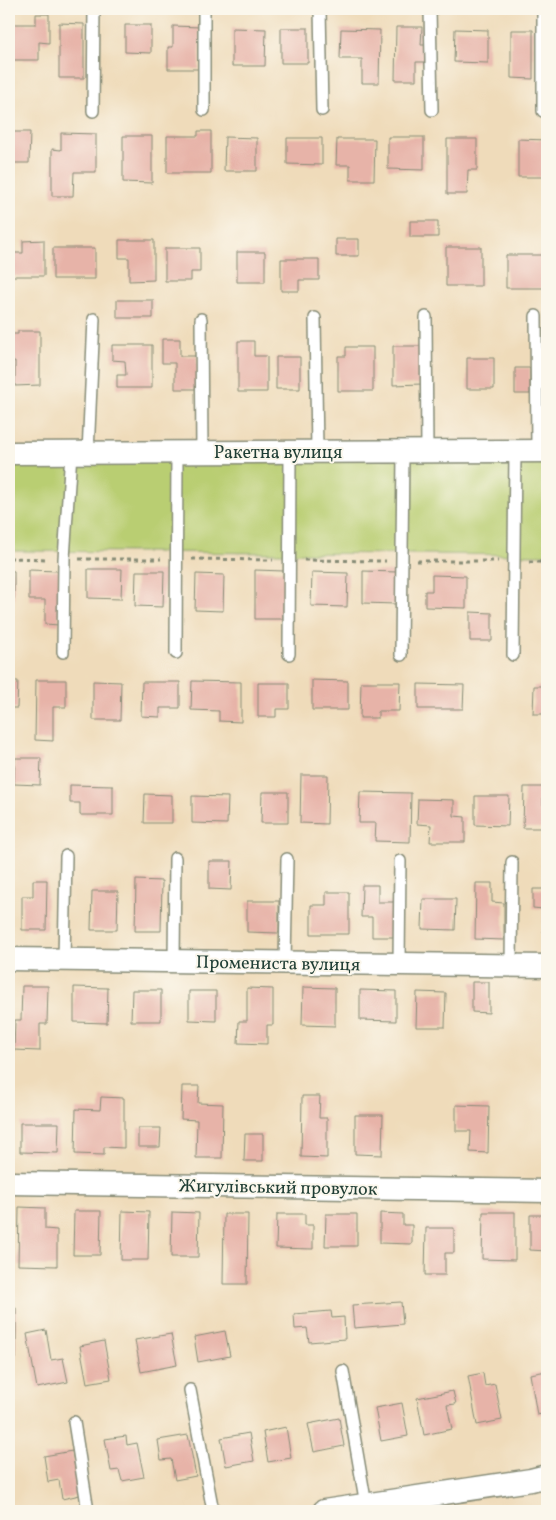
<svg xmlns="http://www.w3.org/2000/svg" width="556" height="1520" viewBox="0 0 556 1520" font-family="Vollkorn,serif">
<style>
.green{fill:#b9ce72;stroke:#6c8653}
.building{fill:#e7b3a8}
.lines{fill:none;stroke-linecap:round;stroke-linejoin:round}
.service-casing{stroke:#878c77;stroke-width:14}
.minor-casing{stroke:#878c77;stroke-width:25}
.path{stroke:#878c77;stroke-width:3;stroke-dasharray:4 4;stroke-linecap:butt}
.service{stroke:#fff;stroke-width:11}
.minor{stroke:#fff;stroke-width:22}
.labels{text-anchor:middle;stroke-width:4;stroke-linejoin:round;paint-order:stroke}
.street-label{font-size:18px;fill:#1f3d34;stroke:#fbf7ec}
</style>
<rect width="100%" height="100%" fill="#fbf7ec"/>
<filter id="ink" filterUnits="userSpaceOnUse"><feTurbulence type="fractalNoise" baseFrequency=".02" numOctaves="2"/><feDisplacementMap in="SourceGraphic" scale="10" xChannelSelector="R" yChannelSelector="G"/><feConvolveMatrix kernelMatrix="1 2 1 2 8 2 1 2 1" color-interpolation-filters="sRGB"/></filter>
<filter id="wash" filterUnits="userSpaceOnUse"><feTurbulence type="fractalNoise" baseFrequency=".0096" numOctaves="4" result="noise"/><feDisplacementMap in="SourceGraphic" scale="20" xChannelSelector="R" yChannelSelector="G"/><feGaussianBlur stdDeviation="1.12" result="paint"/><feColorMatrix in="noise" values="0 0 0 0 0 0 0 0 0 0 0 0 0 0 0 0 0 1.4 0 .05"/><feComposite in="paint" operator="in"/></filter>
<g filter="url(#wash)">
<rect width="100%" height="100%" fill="#efdbba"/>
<path class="green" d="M547,458V555L9,551V461Z"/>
<g id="blocks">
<path class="building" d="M36,14H49V43L39,42V60H9V24H36Z
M59,23L84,24V78H59Z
M125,25H151V53L125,52Z
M173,26L200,27L199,69H168V47H173Z
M396,27H422L421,45H426L425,62H416V80H395Z
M232,28L266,29L265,66H232Z
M281,28H308V63H281Z
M341,29L380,30L379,83H362V59H340Z
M455,29L488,30V63L454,62Z
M511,30H533V79L511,78Z
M198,131H211V173H167V136H198Z
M9,132H30L29,163H9Z
M61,133L96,134V172H74L73,196H52V149L61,150Z
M123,136H152V183L123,182Z
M225,137L257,138V171H224Z
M388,137H424V170L388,169Z
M287,138H322V165L287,164Z
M337,139H375L374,180H350V165H336Z
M447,139H477V170H468L467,194H447Z
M518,139L547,140V177H518Z
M410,221H438V237H410Z
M336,239H359V256H336Z
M44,240V276H9V253H23V241Z
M119,240H154V280L129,281V258H119Z
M446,247H481V286H446Z
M53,248H95V279H53Z
M165,248H200V272H191V281H165Z
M237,252H265V282H237Z
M506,255H545V288H506Z
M281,259H319V280H299V291H281Z
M117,300H153V318H117Z
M18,331H40V385L15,386V361L9,362V334H18Z
M162,339H180V356H197V389H175V363H162Z
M238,341H254V356H267V392H238Z
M112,345H152V388H117V375H126L125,361L112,360Z
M393,346H422V384L393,385Z
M346,347H373V391H338V356H346Z
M276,357H300V389H276Z
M467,358H494V389H467Z
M515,368H530V394H515Z
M88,569H122L121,599L88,598Z
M9,570L14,571V599H9Z
M29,570L59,571V625L45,624V600H29Z
M255,570L284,571L283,619H255Z
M136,571H164L163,607L135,606Z
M363,571L397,572L396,604L363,603Z
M312,572L348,573L347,607L311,606Z
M196,574L224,575L223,611L195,610Z
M432,575L466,576V608L425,607V591H432Z
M470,612L492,613V641H470Z
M36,680H66V707H53V741L35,740Z
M312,680L348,681V710H312Z
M9,681H18L17,708H9Z
M93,681L121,682L120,720H93Z
M192,681L241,682V722L219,721V711L191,710Z
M142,682H180V708H160V717L141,716Z
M361,682H400L399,711H378V718H360Z
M258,683H289V709H276V717H258Z
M418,684L464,685L463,709H418Z
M534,686H547V714H533Z
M15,758H41L40,785L14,784Z
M301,775H328L327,824L300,823Z
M70,785L113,786V815H80V803H70Z
M524,787H543V805H547V828H523Z
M262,792H288V823H261Z
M360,792L411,793L410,842L375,841L376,823H359Z
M145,794L172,795V823H144Z
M192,796L228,797L227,824L192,823Z
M475,796H509L508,826L475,825Z
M418,799L454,800V816L465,817V842H430L431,825L417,824Z
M209,861H232L231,890L209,889Z
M33,880H47L46,930H22V896H33Z
M136,880L162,881L161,931H135Z
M476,883H492V902L504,903V940L475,939Z
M362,885H378V902H395L394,937H372V917H361Z
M533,889H547V932H543V909L533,908Z
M92,891H118L117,930H91Z
M326,892H349V934H311V905H326Z
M423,899H456L455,930L422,929Z
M247,901H279V933L247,932Z
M472,982H489V1013L472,1012Z
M22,986H48L47,1024H40V1051L14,1050L15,1020H21Z
M74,987L108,988L107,1023L74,1022Z
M303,987L335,988V1026L302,1025Z
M247,988L273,989V1025H267V1044L238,1043L239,1021H247Z
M132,990H161V1021H131Z
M360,990L396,991V1021L360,1020Z
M189,991H216V1021L189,1020Z
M417,992L446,993L445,1027H416Z
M182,1086H199L198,1103L223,1104L222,1158H196L197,1120L181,1119Z
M302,1096H320L319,1118H327V1158L301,1157Z
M101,1097L124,1098V1148L104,1147V1155L75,1154L76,1109L100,1110Z
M456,1105L489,1106L488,1153L470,1152L471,1131H456Z
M355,1115H383L382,1155L355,1154Z
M20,1123H59L58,1153L20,1152Z
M138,1128H161L160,1147H138Z
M245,1134H263V1161H244Z
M19,1207L45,1208V1229L57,1230V1266L18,1265Z
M74,1211H101L100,1255H73Z
M122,1211L149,1212L148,1260H121Z
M172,1212L199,1213L198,1257H171Z
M483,1212H515V1260L482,1259Z
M380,1213L403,1214V1225H412V1244L380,1243Z
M224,1214H248L247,1284H223Z
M277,1214H305V1225H313V1249L276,1248Z
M326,1214H357V1246H325Z
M530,1215H547V1251L530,1250Z
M426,1228H454V1253H445V1275H425Z
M401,1302L403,1324L354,1328L352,1305Z
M9,1308H16V1358L9,1357Z
M331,1311L332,1318L344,1317L345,1339L309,1342L307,1328L295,1329L294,1314Z
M46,1330L51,1360L63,1358L68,1382L37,1388L27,1334Z
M225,1331L230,1356L198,1362L194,1337Z
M171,1334L177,1365L141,1372L135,1340Z
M104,1341L111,1379L87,1383L80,1346Z
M547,1371V1413L537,1415L530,1374Z
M483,1373L485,1386L495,1384L502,1420L477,1425L468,1376Z
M453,1391L456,1404L447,1405L452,1429L424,1435L417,1398Z
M402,1403L408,1436L381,1441L375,1408Z
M339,1418L344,1446L314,1452L308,1424Z
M286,1427L291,1458L268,1462L263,1432Z
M249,1433L254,1461L226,1466L221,1438Z
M188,1435L196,1476L175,1480L171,1459L161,1460L158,1440Z
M126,1436L127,1445L137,1443L144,1477L122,1481L119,1470L111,1471L105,1439Z
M72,1451L80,1495L62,1499L59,1480L48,1482L44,1456Z"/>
</g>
</g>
<g filter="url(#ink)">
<use href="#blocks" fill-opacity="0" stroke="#878c77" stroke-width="1"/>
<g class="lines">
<g class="service-casing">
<path id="service" d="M204,9V110
M320,9L322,110
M430,9L432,110
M93,111L94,9
M543,111V9
M536,316L537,451
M426,317L427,452
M315,318L317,452
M201,319L202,453
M88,453L94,319
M63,652L64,559L71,453
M176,653L177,453
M289,654L290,452
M401,655L403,452
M513,655L515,451
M64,960L66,856
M174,961L175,858
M285,962L287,859
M399,964L400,861
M511,966L512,862
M343,1371L366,1505
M190,1390L213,1511
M74,1422L88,1511"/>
</g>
<g class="minor-casing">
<path id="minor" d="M9,453L547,451
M9,959L547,966
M9,1183L547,1191
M324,1511L531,1480L547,1476"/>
</g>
<path class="path" d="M9,558L48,559
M79,559H161
M192,559L273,560
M304,560L386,561
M417,561H498
M529,562H547"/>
<use href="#service" class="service"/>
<use href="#minor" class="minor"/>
</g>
</g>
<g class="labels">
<g class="street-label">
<text x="278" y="458">Ракетна вулиця</text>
<text transform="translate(278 963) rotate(1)" y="6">Промениста вулиця</text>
<text transform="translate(278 1187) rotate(1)" y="6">Жигулівський провулок</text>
</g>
</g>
<rect width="556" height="1520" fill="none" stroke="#fbf7ec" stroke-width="30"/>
</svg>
